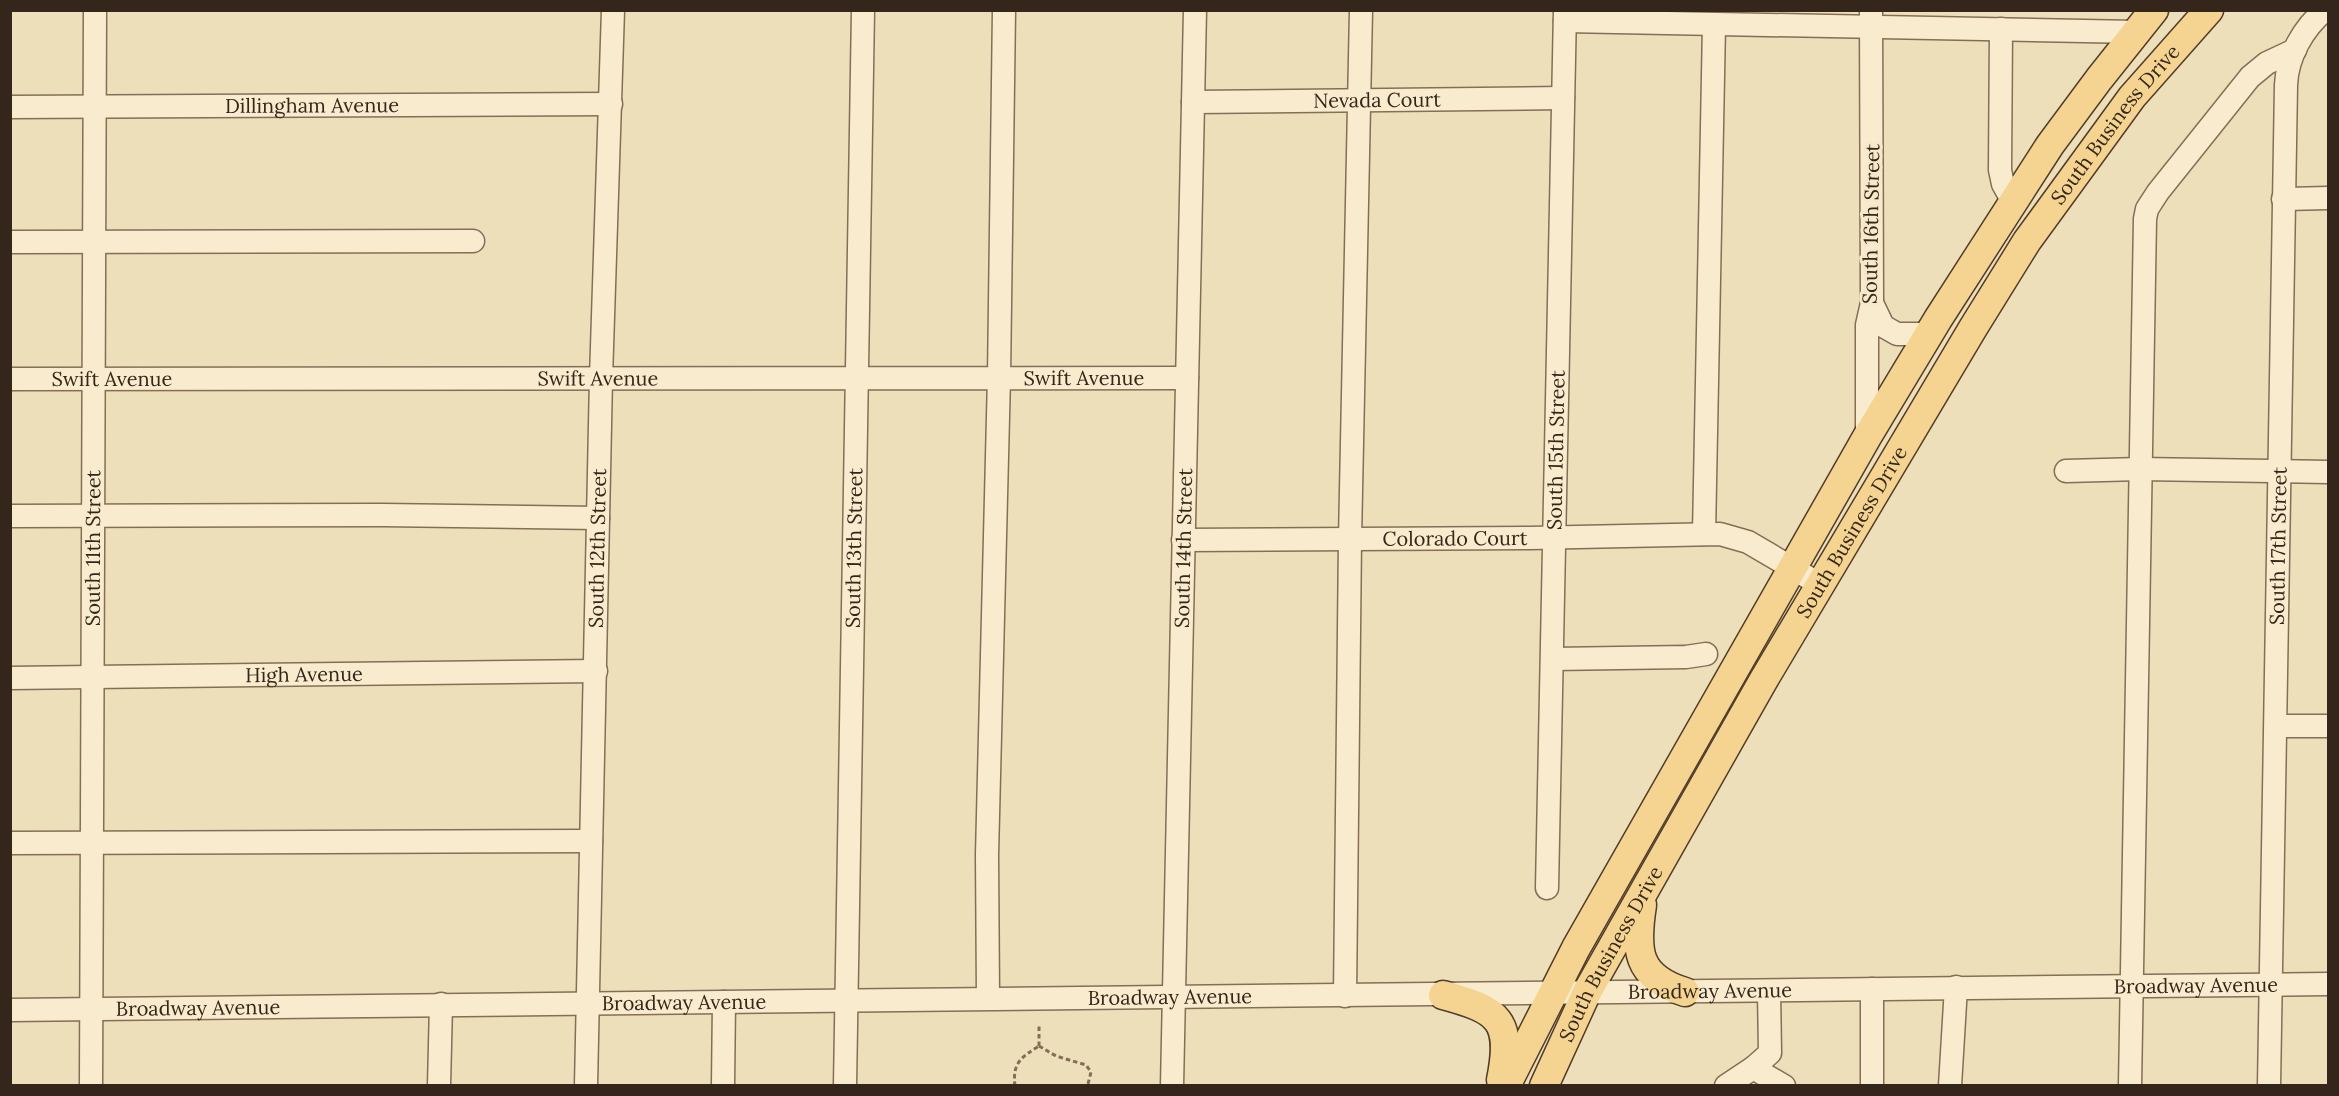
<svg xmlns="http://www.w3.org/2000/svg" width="2339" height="1096" viewBox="0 0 2339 1096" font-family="Lora,serif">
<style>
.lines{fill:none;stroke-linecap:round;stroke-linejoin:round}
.minor-casing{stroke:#856e55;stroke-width:25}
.major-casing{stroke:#523c2a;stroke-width:31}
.path{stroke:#856e55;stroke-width:3;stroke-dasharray:4.5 3;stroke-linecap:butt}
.minor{stroke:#f9ecce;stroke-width:22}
.major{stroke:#f4d490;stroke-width:28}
.labels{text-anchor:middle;stroke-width:6;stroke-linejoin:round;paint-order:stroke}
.street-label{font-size:20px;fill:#34261a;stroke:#f6e9ca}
</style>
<rect width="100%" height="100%" fill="#eedfbb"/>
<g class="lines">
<g class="minor-casing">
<g id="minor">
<path d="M1565,21L2136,32"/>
<path d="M2001,29L2000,170L2003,184L2013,202"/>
<path id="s1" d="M1193,102L1563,98"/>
<path id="s2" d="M10,107L611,104"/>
<path d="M2283,199L2328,198"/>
<path d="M10,242L473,241"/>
<path d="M1872,303L1883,326L1897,334H1930"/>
<path id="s3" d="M10,379L1187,378"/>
<path d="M1867,437V325L1872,303L1871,12"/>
<path d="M2066,471L2140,469L2328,472"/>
<path d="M10,516L383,515L598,518"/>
<path d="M1704,534L1714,25"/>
<path id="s4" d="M1183,540L1530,538L1720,534L1748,542L1821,585"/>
<path d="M1553,659L1686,657L1706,654"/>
<path id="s5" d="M10,678L596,671"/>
<path d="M2276,726H2328"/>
<path d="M10,843L591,841"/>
<path id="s6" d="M1547,888L1565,10"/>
<path d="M1872,989V1086"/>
<path d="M1769,991L1770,1053L1753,1068L1784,1086"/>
<path d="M1345,996L1350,539L1361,10"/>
<path d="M988,998L987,855L999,377L1004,10"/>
<path id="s7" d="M10,1010L2328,984"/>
<path id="s8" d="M91,1086L95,10"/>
<path d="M439,1086L441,1004"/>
<path id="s9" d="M586,1086L601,378L613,10"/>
<path d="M723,1086L724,1002"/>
<path id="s10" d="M845,1086L863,10"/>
<path id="s11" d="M1172,1086L1195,10"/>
<path d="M1726,1086L1753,1068"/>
<path d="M1950,1086L1956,987"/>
<path d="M2130,1086L2145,219L2147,209L2158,192L2250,77L2267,63L2295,50"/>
<path id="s12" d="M2269,1086L2286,85C2287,57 2303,28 2325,10"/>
</g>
</g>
<g class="major-casing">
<g id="major">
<path d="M1642,905C1635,950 1636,977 1685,992"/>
<path d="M1443,995C1499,1010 1513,1020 1501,1080"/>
<path d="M1506,1086L1576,948L1867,437L1938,319L2050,145L2099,79L2154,10"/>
<path id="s13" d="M1544,1086L1587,992L1763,681L1973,328L2027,241L2132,97L2209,10"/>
</g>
</g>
<path class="path" d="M1039,1046L1056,1056L1086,1065L1091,1072L1088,1084
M1039,1046V1024
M1015,1086C1012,1062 1022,1057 1039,1046"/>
<use href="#minor" class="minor"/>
<use href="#major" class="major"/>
</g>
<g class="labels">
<g class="street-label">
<text dy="7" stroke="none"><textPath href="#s1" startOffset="184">Nevada Court</textPath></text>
<text dy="7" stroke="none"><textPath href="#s2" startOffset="302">Dillingham Avenue</textPath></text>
<text dy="7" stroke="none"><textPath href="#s13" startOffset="1120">South Business Drive</textPath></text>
<text transform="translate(1871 224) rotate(-89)" y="7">South 16th Street</text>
<text dy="7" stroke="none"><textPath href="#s3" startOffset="1074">Swift Avenue</textPath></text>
<text dy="7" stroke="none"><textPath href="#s3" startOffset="588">Swift Avenue</textPath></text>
<text dy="7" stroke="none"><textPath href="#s3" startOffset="102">Swift Avenue</textPath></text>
<text dy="7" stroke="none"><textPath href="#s6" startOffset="438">South 15th Street</textPath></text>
<text dy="7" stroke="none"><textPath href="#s13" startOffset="634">South Business Drive</textPath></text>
<text dy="7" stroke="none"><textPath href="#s4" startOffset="272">Colorado Court</textPath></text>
<text dy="7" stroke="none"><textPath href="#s12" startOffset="540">South 17th Street</textPath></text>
<text dy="7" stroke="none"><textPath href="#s8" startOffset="538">South 11th Street</textPath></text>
<text dy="7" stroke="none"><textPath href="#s9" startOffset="538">South 12th Street</textPath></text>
<text dy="7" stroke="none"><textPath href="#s10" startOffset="538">South 13th Street</textPath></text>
<text dy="7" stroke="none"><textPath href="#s11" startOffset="538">South 14th Street</textPath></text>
<text dy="7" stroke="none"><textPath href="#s5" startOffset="294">High Avenue</textPath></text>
<text dy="7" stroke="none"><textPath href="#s13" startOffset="148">South Business Drive</textPath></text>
<text dy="7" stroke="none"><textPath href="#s7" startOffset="2186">Broadway Avenue</textPath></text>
<text dy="7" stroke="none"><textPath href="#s7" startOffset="1700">Broadway Avenue</textPath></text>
<text dy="7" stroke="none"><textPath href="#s7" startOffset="1160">Broadway Avenue</textPath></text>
<text dy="7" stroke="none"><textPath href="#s7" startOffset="674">Broadway Avenue</textPath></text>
<text dy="7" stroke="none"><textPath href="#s7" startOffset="188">Broadway Avenue</textPath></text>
</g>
</g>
<rect width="2339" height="1096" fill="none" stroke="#34261a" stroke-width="24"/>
</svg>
